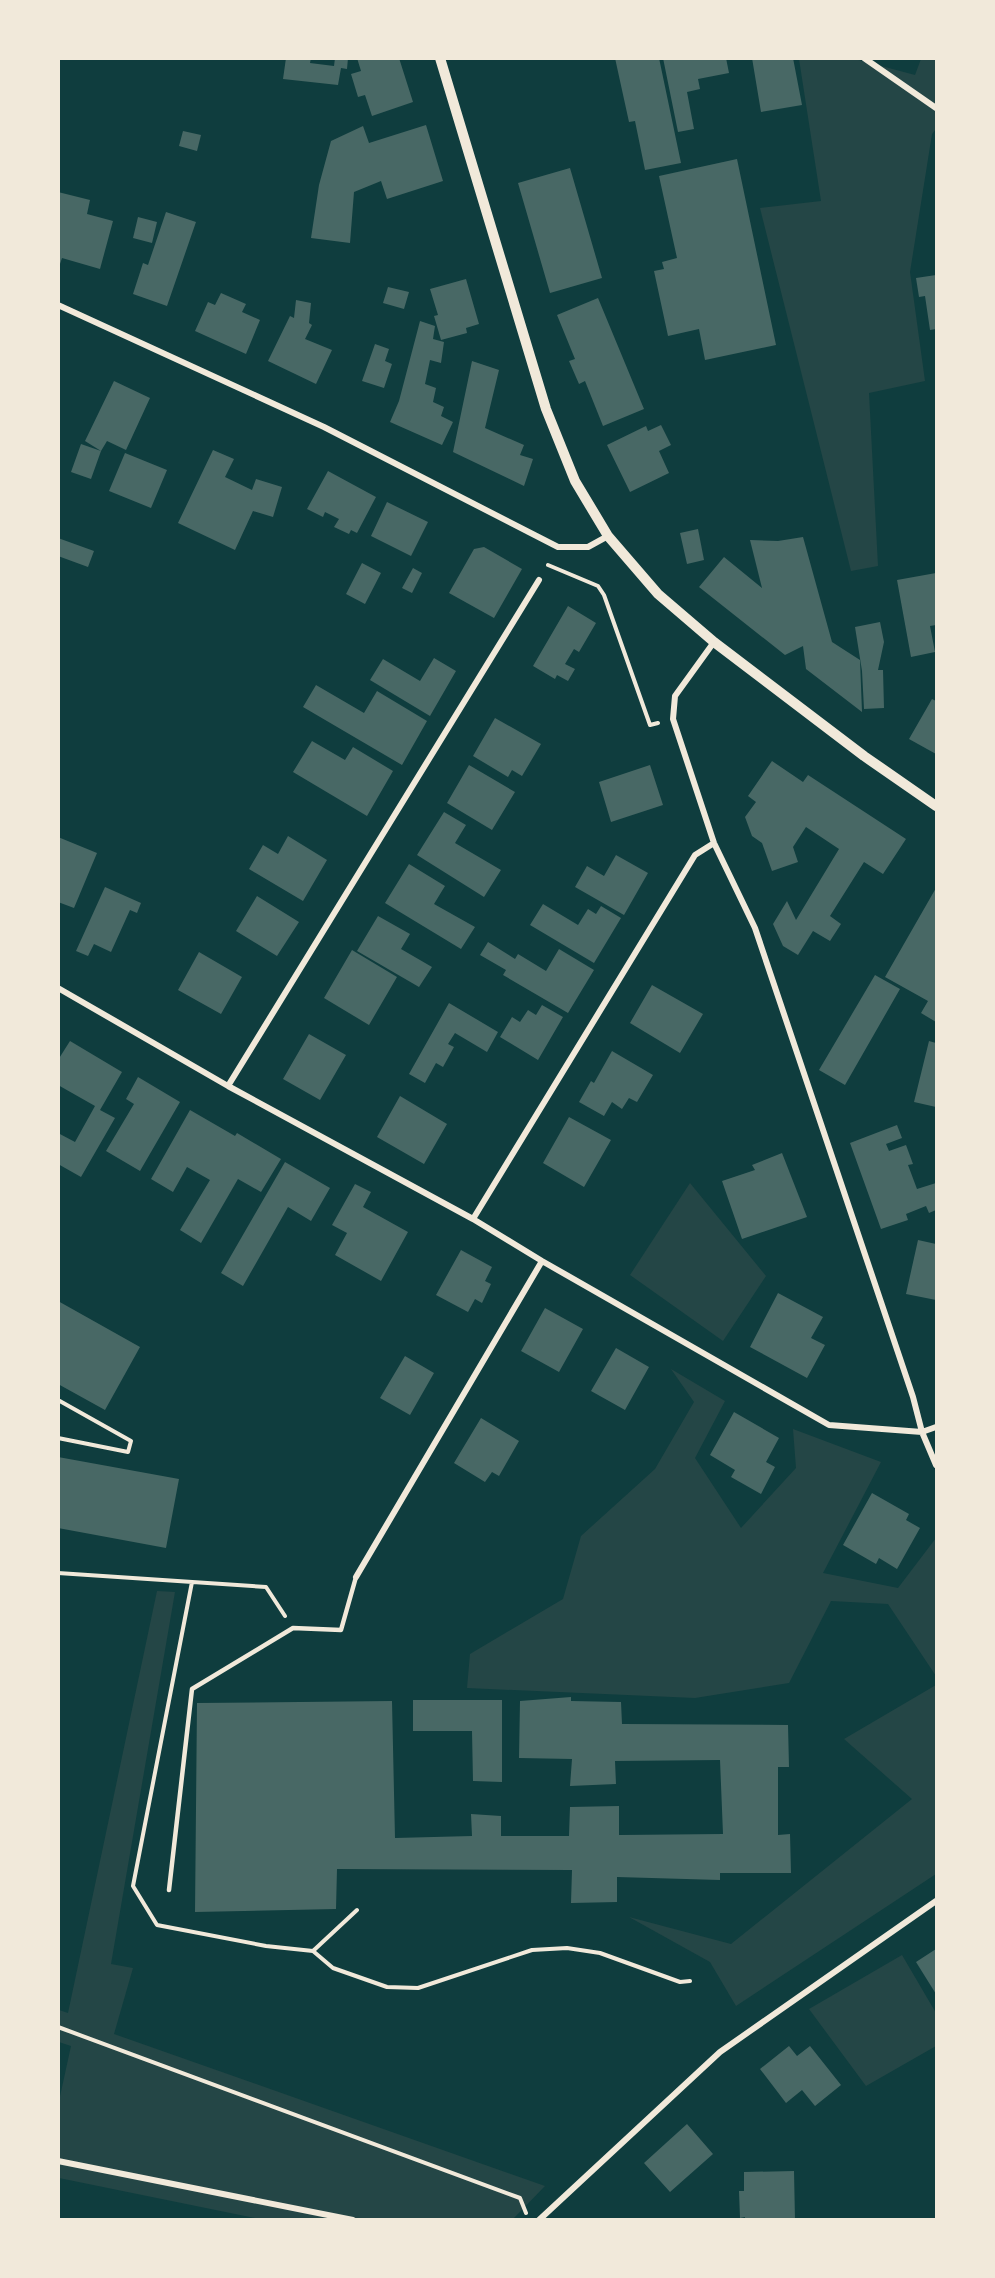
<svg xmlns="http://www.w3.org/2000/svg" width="995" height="2278" viewBox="0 0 995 2278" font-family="'Work Sans',sans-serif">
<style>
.green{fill:#244646}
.building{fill:#486865}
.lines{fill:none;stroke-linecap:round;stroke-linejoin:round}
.path{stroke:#f1e9da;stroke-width:4}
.service{stroke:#f1e9da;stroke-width:4.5}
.minor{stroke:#f1e9da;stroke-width:6}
.tertiary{stroke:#f1e9da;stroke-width:10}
</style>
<rect width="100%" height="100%" fill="#0f3d3e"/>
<path class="green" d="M799,59H855L915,75L921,59H936V129L932,134L910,272L925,381L869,393L878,566L851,571L760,208L821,201Z
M690,1183L766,1276L723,1341L630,1275Z
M671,1369L725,1401L695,1458L741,1528L796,1468L793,1429L881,1462L823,1573L898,1588L936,1538V1676L888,1604L831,1601L789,1683L695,1698L467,1688L470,1654L563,1599L581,1536L655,1469L694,1402Z
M157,1591L175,1592L111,1964L133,1968L114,2034L545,2186L513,2219L264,2220L59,2178V2101L71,2046L59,2042V2010L68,2013Z
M936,1685V1874L736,2006L710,1962L629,1917L731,1944L912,1799L844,1739Z
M902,1955L936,2013V2046L866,2086L809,2009Z"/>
<path class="building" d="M286,58H311L310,63L334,66L335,58H348L347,69L341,68L338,85L283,79Z
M357,58H399L413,102L372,116L365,95L358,97L351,74L361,71Z
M615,58H659L681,163L645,170L635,121L629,122Z
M663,58H726L729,73L698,79L700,89L687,92L694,129L678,132Z
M752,58H793L802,105L761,112Z
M426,125L443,181L387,199L381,181L354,192L350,243L311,238L319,185L331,141L363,126L369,143Z
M183,131L201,135L197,151L179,146Z
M737,159L776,345L705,360L699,329L668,336L654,271L664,269L662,262L677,258L659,176Z
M570,168L602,278L550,293L518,183Z
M58,192L90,200L87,214L113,221L100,269L62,258L58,270Z
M166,212L196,222L167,306L133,294L143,263L148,265Z
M138,217L157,222L152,243L133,238Z
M936,275V329L930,330L925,296L919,297L916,278Z
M466,279L479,324L466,328L467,333L441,340L434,316L438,315L430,289Z
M388,287L409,292L404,309L383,303Z
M221,293L246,304L242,312L260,320L246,354L195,331L208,302L215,305Z
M598,298L644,409L603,426L585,381L579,384L569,361L575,359L557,315Z
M296,300L311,303L309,323L312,325L305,339L332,350L316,384L268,361L290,316L294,318Z
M420,321L435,326L433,339L444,342L441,363L430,360L425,384L436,388L433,402L444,407L441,416L453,422L442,445L390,422L399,401Z
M375,344L389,349L385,361L392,364L384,388L362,381Z
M472,361L499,370L485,428L524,445L520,455L533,459L524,486L453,452Z
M114,381L150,398L126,450L107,441L101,451L85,441Z
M661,425L671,445L659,451L669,473L630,492L607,445L646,426L648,431Z
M81,444L101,451L91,479L71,472Z
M213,450L234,459L225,477L252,490L256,479L282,487L273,517L253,511L235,550L178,523Z
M125,453L167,470L151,508L109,491Z
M328,471L376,497L357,533L351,530L349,534L334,527L339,519L325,512L323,517L307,509Z
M387,502L428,522L411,556L371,536Z
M698,529L704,560L687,564L680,533Z
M803,537L832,642L860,660L862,712L806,669L803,646L785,655L699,587L724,557L762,588L750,540L778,541Z
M58,538L94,551L88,567L58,556Z
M484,547L522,569L494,618L449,593L474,549Z
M362,563L381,573L365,604L346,594Z
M413,568L422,573L412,593L402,588Z
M936,573V625L930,626L935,652L911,657L897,580Z
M568,606L596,623L579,652L574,649L565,664L575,669L568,681L557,675L555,679L533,666Z
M880,622L884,642L878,670H883L884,708L864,709L862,671L855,627Z
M434,658L456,671L430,716L370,680L383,659L420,681Z
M316,685L364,713L377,691L427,721L402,765L303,707Z
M932,699L936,701V754L909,739Z
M495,718L541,744L522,776L512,770L508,777L473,756Z
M312,741L345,760L353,747L393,771L367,816L293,772Z
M772,761L803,782L808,775L906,839L883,874L864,862L830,916L841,924L830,941L813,931L798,955L783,946L773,924L787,901L796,920L839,849L806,827L793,847L798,862L772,871L762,843L752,836L745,817L756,802L748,796Z
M469,765L515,792L492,830L447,803Z
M650,765L663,805L611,822L599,782Z
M444,812L466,825L455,843L501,870L484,897L417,855Z
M288,836L327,860L303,901L249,869L263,845L278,854Z
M58,837L97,853L74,908L58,902Z
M616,855L648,873L624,915L575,887L587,866L604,876Z
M409,864L445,886L434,904L475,927L461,949L385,903Z
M105,887L141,903L137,913L130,910L111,952L94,944L88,956L76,951Z
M936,888V1022L921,1013L928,1001L885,977Z
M257,896L299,922L277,956L236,931Z
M543,904L578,925L588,909L596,914L601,906L621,918L594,963L530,925Z
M378,916L410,934L401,949L432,967L419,987L357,951Z
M488,942L515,959L518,954L546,971L559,949L594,970L568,1013L503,975L506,970L480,955Z
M352,950L397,977L369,1025L324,998Z
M199,952L242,977L221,1014L178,990Z
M875,975L900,989L845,1085L819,1070Z
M652,985L703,1014L680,1053L630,1023Z
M449,1003L498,1032L487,1052L455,1033L448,1044L454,1047L443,1067L436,1063L425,1083L409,1074Z
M542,1005L563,1017L538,1060L500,1037L512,1017L520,1022L528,1010L536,1015Z
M309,1034L346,1055L320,1100L283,1079Z
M70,1041L122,1072L100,1110L115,1118L81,1177L58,1164V1133L75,1142L95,1106L58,1085V1060Z
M929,1041L936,1043V1107L914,1102Z
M612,1051L653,1075L637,1102L629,1098L622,1109L612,1102L604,1116L579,1102L591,1081L594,1083Z
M138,1077L180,1102L140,1171L106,1151L134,1104L126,1099Z
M400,1096L447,1124L424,1164L377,1137Z
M190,1110L235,1136L237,1133L281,1159L261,1192L238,1179L201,1243L180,1230L210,1180L187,1167L173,1192L151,1179Z
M569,1117L611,1140L584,1187L543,1163Z
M897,1125L902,1138L886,1144L889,1151L906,1145L913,1164L908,1165L917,1189L936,1183V1210L929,1213L926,1206L906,1214L908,1220L881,1229L850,1143Z
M782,1153L807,1217L742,1239L722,1181L755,1170L752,1165Z
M285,1162L330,1188L311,1221L288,1207L243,1286L221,1273Z
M355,1184L371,1192L363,1207L408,1232L381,1281L335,1255L347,1233L332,1225Z
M918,1240L936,1244V1300L906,1294Z
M461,1250L492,1267L485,1281L491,1284L482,1303L475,1299L468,1312L436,1295Z
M778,1293L823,1317L811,1338L825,1345L807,1378L750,1347Z
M58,1301L140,1347L105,1410L58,1384Z
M545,1308L583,1329L559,1372L521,1351Z
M616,1348L649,1367L625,1410L591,1391Z
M405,1356L434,1373L410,1415L380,1398Z
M734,1412L779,1438L766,1462L775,1467L761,1494L731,1477L735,1470L710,1455Z
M481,1418L519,1441L499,1476L492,1472L485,1482L454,1463Z
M58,1457L179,1479L166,1548L58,1528Z
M872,1493L909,1514L906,1520L920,1528L897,1569L879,1558L876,1564L843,1545Z
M571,1697V1701L621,1702L622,1724L788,1725L789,1767H778V1835L790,1834L791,1873H720V1880L617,1877V1902L571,1903L572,1870L337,1869L336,1909L195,1912L197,1703L392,1701L395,1838L472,1836L471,1814L501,1816V1836H569L570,1807L619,1806V1835L723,1834L720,1760L615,1761L616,1784L570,1786L572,1759L519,1758L520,1701Z
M413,1700H502V1782L473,1781L472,1731H413Z
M936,1949V1994L916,1962Z
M789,2046L797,2056L810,2046L841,2085L815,2106L802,2090L786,2103L760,2069Z
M687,2124L713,2154L670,2192L644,2163Z
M794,2171L795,2220H745V2217L740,2218L739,2191H744V2172Z"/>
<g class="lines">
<path class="path" d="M548,565L598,586L604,595L650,725L658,723
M58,1400L131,1441L128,1452L58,1438
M58,1573L266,1587L285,1616
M192,1582L133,1886L157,1925L266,1946L313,1951L357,1910
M313,1951L333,1968L387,1987L418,1988L532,1950L567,1948L600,1953L680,1982L690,1981
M58,2027L520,2198L526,2213"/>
<path class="service" d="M169,1890L192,1689L293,1628L341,1630L356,1577"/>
<path class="minor" d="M864,58L936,108
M58,305L324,427L558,547H588L608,536
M714,642L675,696L673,719L714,843L755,928L913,1397L922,1432L936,1465
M58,988L228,1086L473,1219L542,1261L829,1425L922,1432L936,1427
M228,1086L539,580
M473,1219L695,855L714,843
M356,1577L542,1261
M58,2161L353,2220
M539,2220L720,2052L936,1901"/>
<path class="tertiary" d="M440,58L546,409L575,481L608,536L658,594L714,642L864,756L936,806"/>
</g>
<rect width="995" height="2278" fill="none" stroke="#f1e9da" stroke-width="120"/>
</svg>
